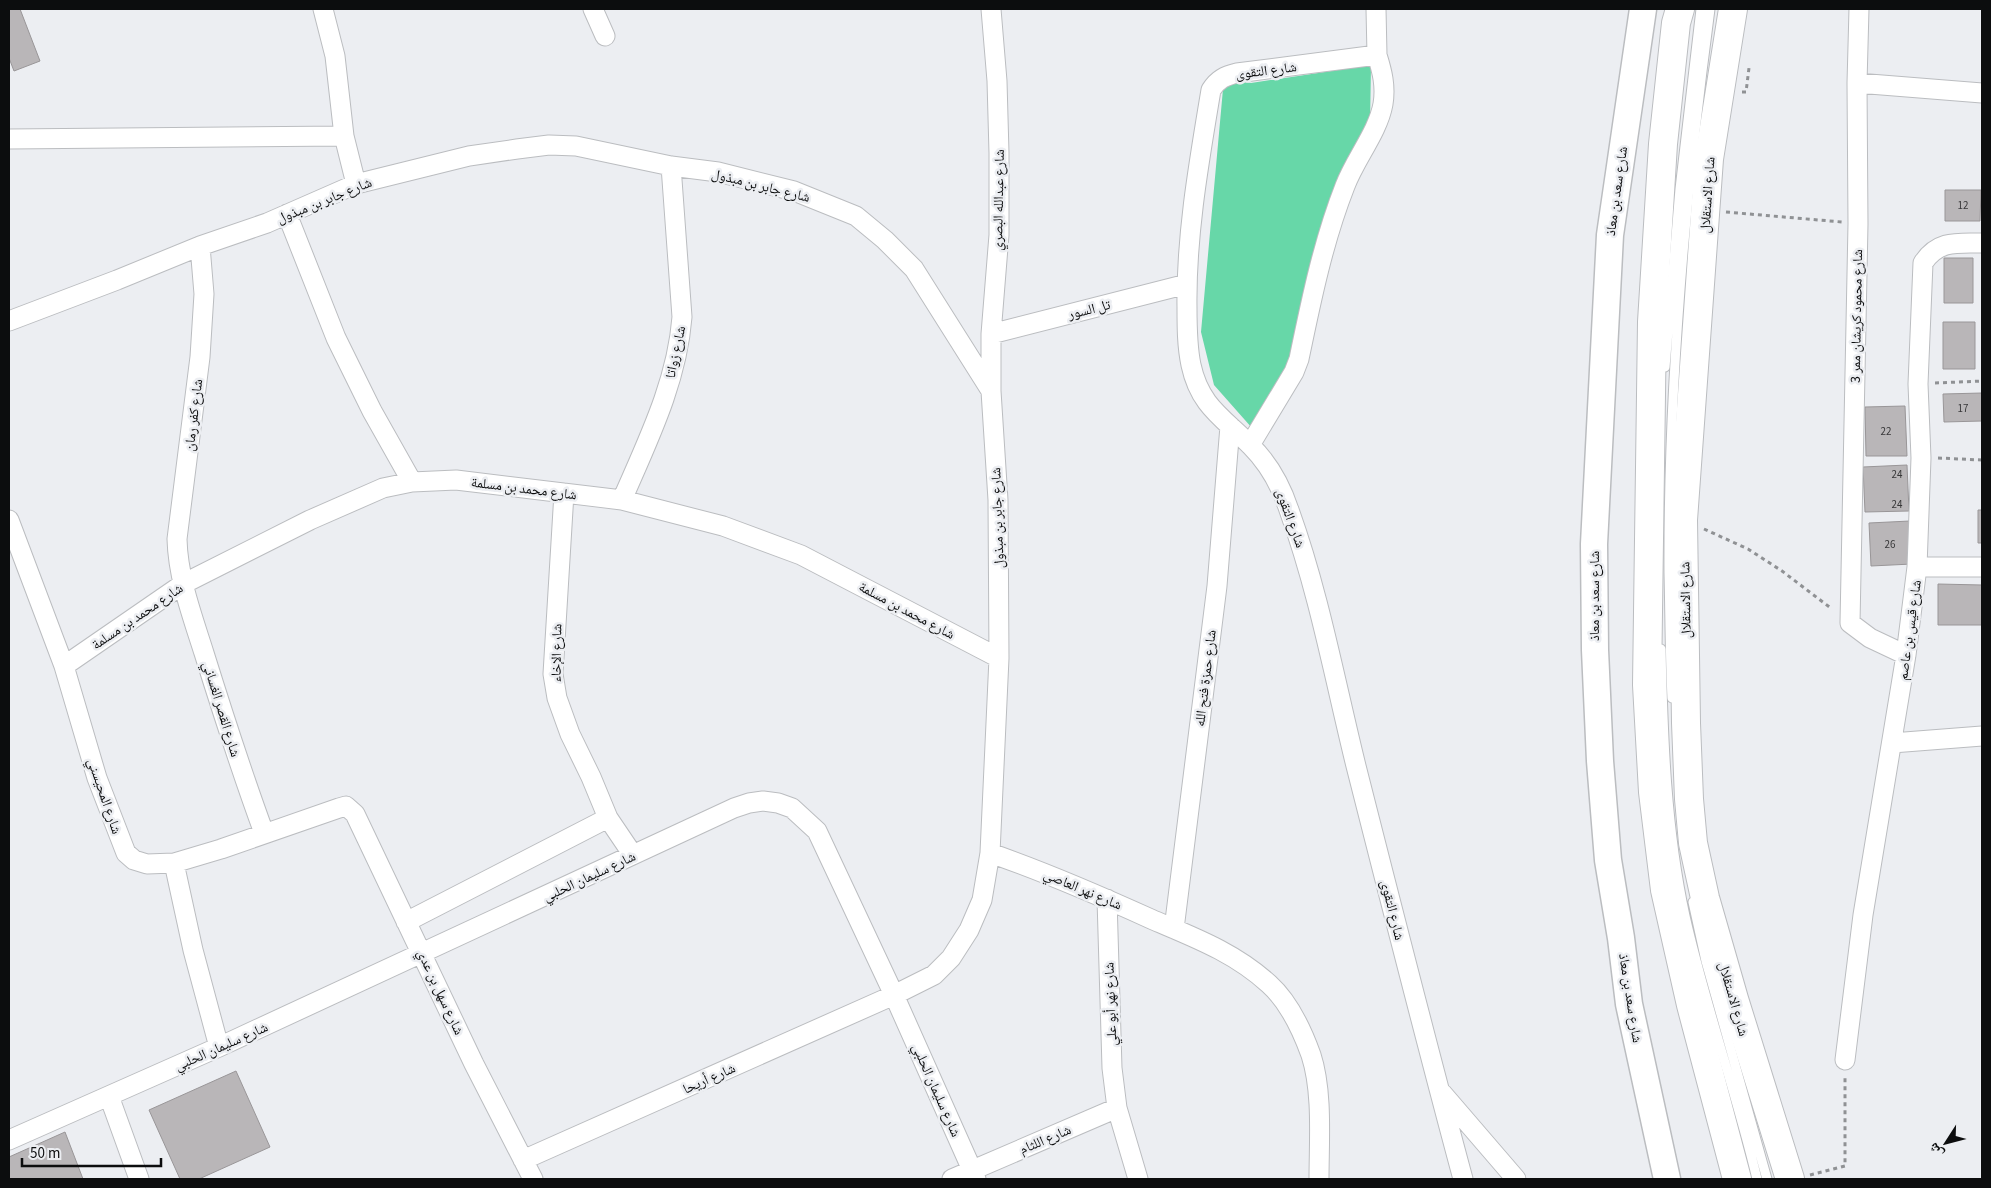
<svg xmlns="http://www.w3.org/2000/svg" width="1991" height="1188" viewBox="0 0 1991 1188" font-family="'Source Sans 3','Noto Naskh Arabic',sans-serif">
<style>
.green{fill:#67d7a8}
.building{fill:#b9b6b8;stroke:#999698}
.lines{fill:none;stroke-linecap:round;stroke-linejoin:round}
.lane-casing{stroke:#bbbdc0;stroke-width:11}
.street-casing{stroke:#bbbdc0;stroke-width:21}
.secondary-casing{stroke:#bbbdc0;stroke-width:29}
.highway-casing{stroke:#bbbdc0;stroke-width:30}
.path{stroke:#8f9194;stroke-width:3;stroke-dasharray:4 4;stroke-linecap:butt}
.lane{stroke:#fff;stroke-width:9}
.street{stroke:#fff;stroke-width:19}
.secondary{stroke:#fff;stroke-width:26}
.highway{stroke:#fff;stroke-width:28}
.labels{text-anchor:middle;stroke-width:5;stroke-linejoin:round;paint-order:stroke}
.number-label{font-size:11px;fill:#373738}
.street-label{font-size:14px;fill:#0c0d0e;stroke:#eceef2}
</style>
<rect width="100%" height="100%" fill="#eceef2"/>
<path class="green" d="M1371,65L1370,125L1325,256L1306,357L1252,428L1214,385L1201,332L1223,89L1234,79L1251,83Z"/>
<path class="building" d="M9,9H20L40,61L14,71L9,58Z
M1945,190H1981L1980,221H1945Z
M1944,258H1973V303H1944Z
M1943,322H1975V369H1943Z
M1982,393V421L1944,422L1943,394Z
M1905,406L1907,456H1866L1865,407Z
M1907,465L1909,511L1865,512L1863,467Z
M1978,510H1982V543H1978Z
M1910,521L1912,564L1871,566L1869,523Z
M1938,584L1982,585V625H1938Z
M236,1071L270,1147L199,1179H180L149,1110Z
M65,1132L83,1179H9V1157Z"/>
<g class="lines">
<g class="lane-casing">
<path id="lane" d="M1665,367L1680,189L1701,9
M1661,649C1663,738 1666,829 1685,916C1705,1005 1736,1091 1757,1179
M1672,698C1670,656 1670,614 1669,573C1668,384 1685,196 1710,9
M1693,902L1706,961L1767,1179"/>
</g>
<g class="street-casing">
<path id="street" d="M323,9L335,56L344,136L356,184
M593,9L605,36
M991,9L997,81L999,153V235L991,334V391
M1376,9L1377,55L1237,73C1225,76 1218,79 1211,90C1199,162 1186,235 1187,307C1187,327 1187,346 1191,365C1200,407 1224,418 1251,446C1269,464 1281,486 1289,510C1319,593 1335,681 1356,766C1391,904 1426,1042 1463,1179
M1859,9L1857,83L1858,224L1850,623L1870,638L1906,655
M1857,83L1982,93
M9,139L344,136
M287,214L336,338L372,411L412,482
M200,246L204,294L200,357L177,539C178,578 192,615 204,653C223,714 242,773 264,833
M9,321L117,280L200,246L267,223L356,184L469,156L517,149L549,145L576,146L671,166L718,172L794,191L856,216L885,240L914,269L991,391L998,500L999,658L990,853L982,900L969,930L951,958L934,975L894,995L523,1160
M991,334L1187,284
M1250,445L1294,372L1299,359C1311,301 1323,242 1345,186C1355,159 1378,132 1383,104C1386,86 1382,71 1377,55
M564,493L553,674L557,698L570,734L591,777L608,818L633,855
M622,500C648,440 677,382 682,317L671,166
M9,520L64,666L97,778L126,853L134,860L147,864L174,863L221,849L339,808L346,806L355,814L474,1064L533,1179
M1917,567H1982
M64,666L183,584L310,520L383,488L412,482L456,480L622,500L723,526L801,555L999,658
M1892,743L1982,736
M990,853C1045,872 1098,895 1151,919C1193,937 1234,952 1269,984C1289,1002 1302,1030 1311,1055C1323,1092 1319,1141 1319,1179
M174,863L193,950L219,1047
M1107,899L1112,1068L1117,1108L1138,1179
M406,922L608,818
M1174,929L1217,586L1230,426
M1845,1060L1863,915L1906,655L1917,567L1921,458L1918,384L1923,263C1938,240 1957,243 1982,243
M1442,1093L1516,1179
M109,1096L139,1179
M9,1140L219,1047L734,808L749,803L763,801L778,803L792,808L817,831L894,995L976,1179
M952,1179L1117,1108"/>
</g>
<g class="secondary-casing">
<path id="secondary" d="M1643,9L1610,235L1594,544L1595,650L1600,761L1608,860L1621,938L1629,1004L1667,1179"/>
</g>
<g class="highway-casing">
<path id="highway" d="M1680,9L1676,23L1663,144L1652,322L1647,685L1653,792L1665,890L1691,1005L1737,1179
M1733,9L1709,159L1683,520L1686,723L1689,799L1693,843L1705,898L1734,999L1790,1179"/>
</g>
<path class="path" d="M1742,92H1746L1749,68
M1726,212L1842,222
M1935,383L1982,381
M1938,458L1982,460
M1704,529L1748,549L1782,571L1832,609
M1810,1175L1845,1166V1076"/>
<use href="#lane" class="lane"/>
<use href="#street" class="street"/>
<use href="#secondary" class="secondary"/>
<use href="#highway" class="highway"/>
</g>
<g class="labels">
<g class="number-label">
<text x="1963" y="209">12</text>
<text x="1963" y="412">17</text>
<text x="1886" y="435">22</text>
<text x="1897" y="478">24</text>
<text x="1897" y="508">24</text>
<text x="1890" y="548">26</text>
</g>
<g class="street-label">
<text transform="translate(1266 70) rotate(-7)" y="5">شارع التقوى</text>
<text transform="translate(761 185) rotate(14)" y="5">شارع جابر بن مبذول</text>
<text transform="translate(1616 191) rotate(-82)" y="5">شارع سعد بن معاذ</text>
<text transform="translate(1707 195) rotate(-86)" y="5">شارع الاستقلال</text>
<text transform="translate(324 200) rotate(-22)" y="5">شارع جابر بن مبذول</text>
<text transform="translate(998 200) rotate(-89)" y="5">شارع عبدالله البصري</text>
<text transform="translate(1089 309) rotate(-14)" y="5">تل السور</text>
<text transform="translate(1856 316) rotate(-89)" y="5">شارع محمود كريشان ممر 3</text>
<text transform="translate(675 352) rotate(-78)" y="5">شارع زواتا</text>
<text transform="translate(193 415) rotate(-83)" y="5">شارع كفر رمان</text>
<text transform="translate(524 488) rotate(7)" y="5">شارع محمد بن مسلمة</text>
<text transform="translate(997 518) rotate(-92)" y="5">شارع جابر بن مبذول</text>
<text transform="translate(1291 518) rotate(70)" y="5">شارع التقوى</text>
<text transform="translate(1594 596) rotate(-90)" y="5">شارع سعد بن معاذ</text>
<text transform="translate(1685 600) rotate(-91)" y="5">شارع الاستقلال</text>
<text transform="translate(907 610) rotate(28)" y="5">شارع محمد بن مسلمة</text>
<text transform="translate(137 616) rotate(-34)" y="5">شارع محمد بن مسلمة</text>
<text transform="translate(1909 630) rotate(-82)" y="5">شارع قيس بن عاصم</text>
<text transform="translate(556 653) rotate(-89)" y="5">شارع الإخاء</text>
<text transform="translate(1205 678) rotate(-83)" y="5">شارع حمزة فتح الله</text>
<text transform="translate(222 709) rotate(73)" y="5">شارع القصر الغساني</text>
<text transform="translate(105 796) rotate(71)" y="5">شارع المحيسني</text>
<text transform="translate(589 876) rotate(-25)" y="5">شارع سليمان الحلبي</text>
<text transform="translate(1083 889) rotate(23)" y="5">شارع نهر العاصي</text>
<text transform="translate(1393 910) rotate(76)" y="5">شارع التقوى</text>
<text transform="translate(441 992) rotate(65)" y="5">شارع سهل بن عدي</text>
<text transform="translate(1631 998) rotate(81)" y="5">شارع سعد بن معاذ</text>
<text transform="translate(1734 999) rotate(74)" y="5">شارع الاستقلال</text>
<text transform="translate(1110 1004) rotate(-92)" y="5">شارع نهر أبو علي</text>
<text transform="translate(221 1046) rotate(-24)" y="5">شارع سليمان الحلبي</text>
<text transform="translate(709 1078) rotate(-24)" y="5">شارع أريحا</text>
<text transform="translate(937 1090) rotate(66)" y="5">شارع سليمان الحلبي</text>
<text transform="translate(1045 1139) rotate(-23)" y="5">شارع اللثام</text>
</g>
</g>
<rect width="1991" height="1188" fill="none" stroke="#0c0d0e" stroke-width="20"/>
<g transform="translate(1946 1143) rotate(234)" stroke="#eceef2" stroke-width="4" paint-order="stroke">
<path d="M0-4L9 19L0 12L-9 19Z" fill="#0c0d0e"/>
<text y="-8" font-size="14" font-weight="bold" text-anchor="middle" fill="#0c0d0e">ش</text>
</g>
<path d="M22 1158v8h139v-8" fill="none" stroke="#0c0d0e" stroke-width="2.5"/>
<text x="30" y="1158" font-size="15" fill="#0c0d0e" stroke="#eceef2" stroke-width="4" paint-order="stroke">50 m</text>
</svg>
